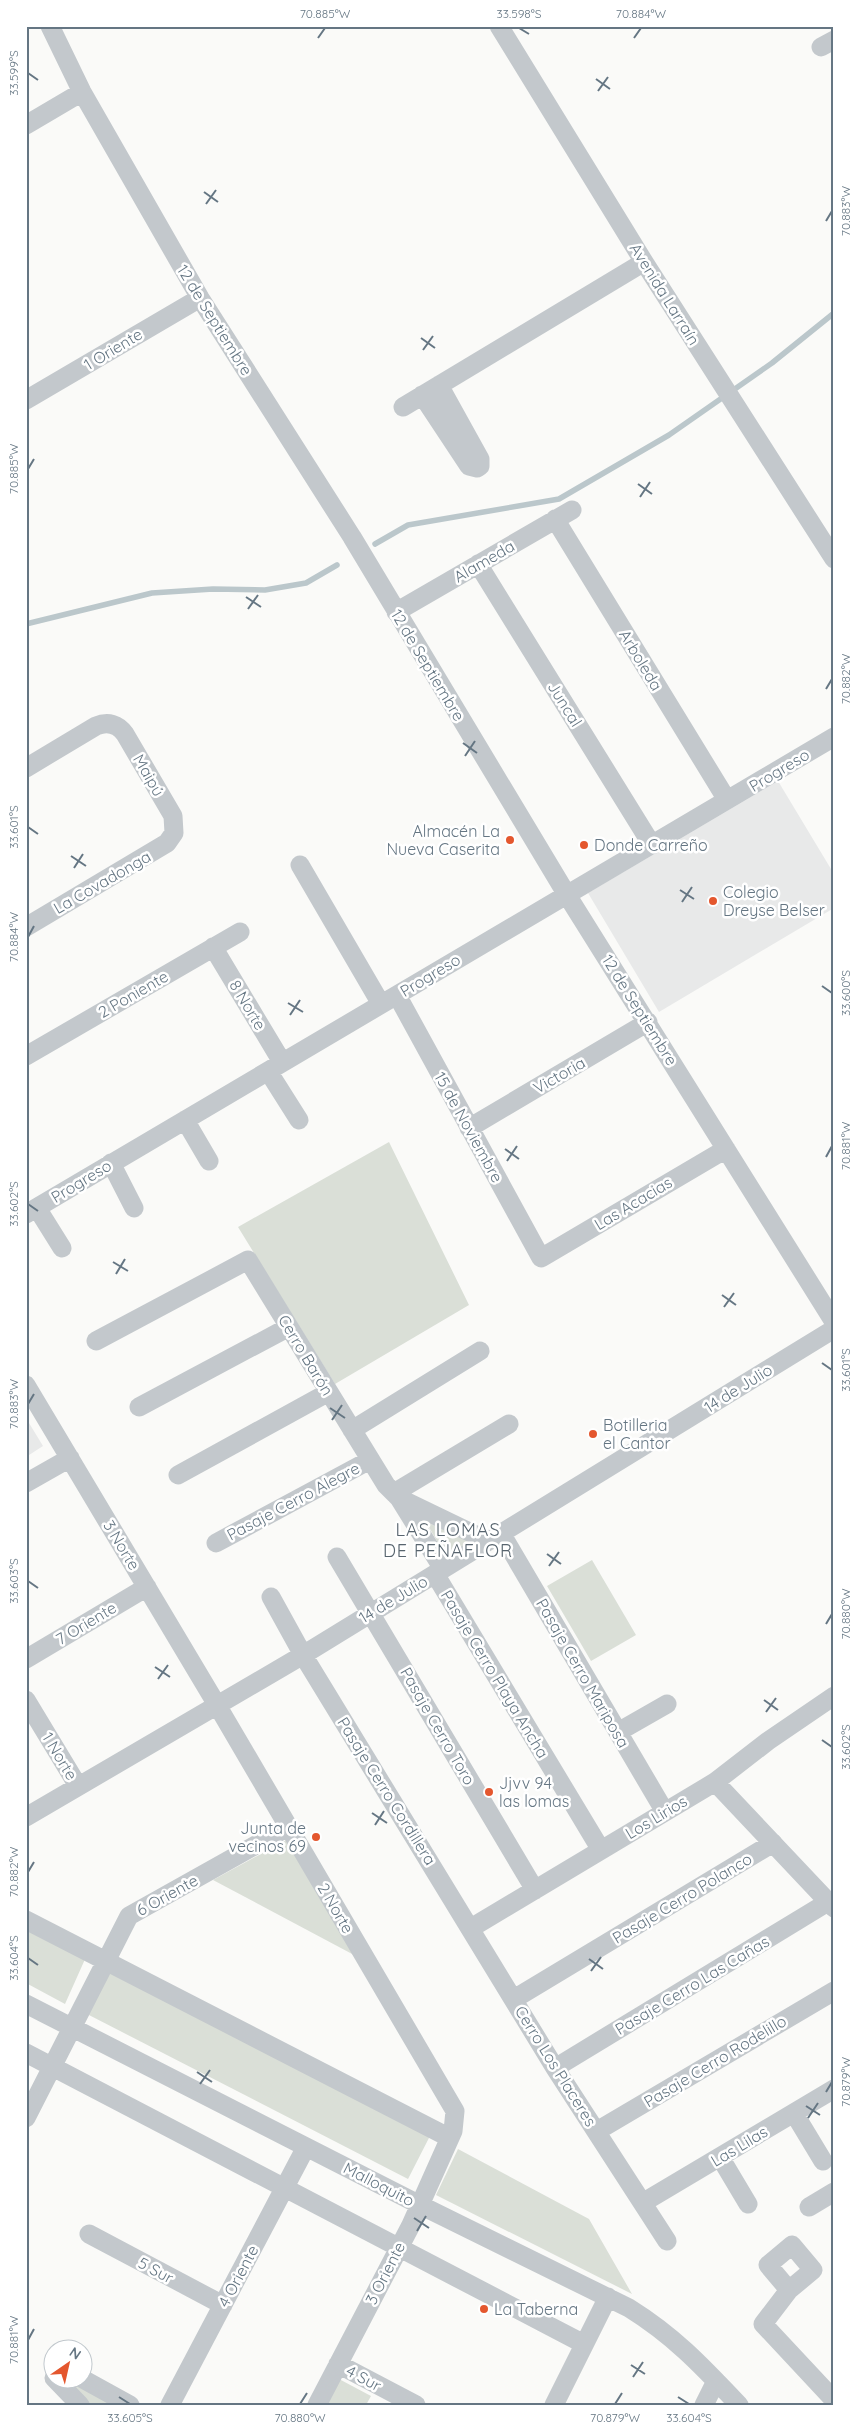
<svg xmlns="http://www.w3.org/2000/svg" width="860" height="2431" viewBox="0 0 860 2431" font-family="Quicksand,sans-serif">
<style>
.built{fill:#e8e9e9}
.green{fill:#dadfd7}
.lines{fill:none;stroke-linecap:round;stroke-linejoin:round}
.stream{stroke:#bbc7cb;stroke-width:5.5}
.minor{stroke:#c3c8cc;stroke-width:19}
.ticks{fill:none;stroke:#657683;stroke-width:2}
.poi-dot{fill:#e4572e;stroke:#fff;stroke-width:2}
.labels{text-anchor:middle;stroke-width:5;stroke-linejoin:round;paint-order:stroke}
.street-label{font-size:16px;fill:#657683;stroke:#fff}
.poi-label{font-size:16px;fill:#657683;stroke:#fff;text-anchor:start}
.neighbourhood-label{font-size:18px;letter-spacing:1px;fill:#57646e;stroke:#fff}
.neatline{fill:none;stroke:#657683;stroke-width:2}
.ticks-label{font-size:12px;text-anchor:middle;fill:#657683}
</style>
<rect width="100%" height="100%" fill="#fafaf8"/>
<path class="built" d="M778,781L834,874V908L659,1012L588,893Z
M26,1418L43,1446L26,1457Z"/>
<path class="green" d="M389,1142L469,1305L335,1384L238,1227Z
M426,1522L472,1541L446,1557Z
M592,1560L636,1635L591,1661L547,1586Z
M290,1838L354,1955L213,1880Z
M26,1924L86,1957L65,2004L26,1983Z
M109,1969L432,2132L408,2179L87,2014Z
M458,2149L589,2219L632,2294L436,2195Z
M61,2379H63L115,2405H90Z
M339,2379L371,2396L366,2405H326Z"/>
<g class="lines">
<path class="stream" d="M375,544L408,525L559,499L669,435L772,363L834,313
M26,624L152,593L213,589L265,590L306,583L337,565"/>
<path class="minor" d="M50,26L82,92L200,298L352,537L567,895L834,1322
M499,26L644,262L834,559
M821,47L834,40
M26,125L82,92
M422,395L469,466L477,468L480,466V459L439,385
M26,400L200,298
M403,407L644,262
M555,519L727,800
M478,564L652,845
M396,612L572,510
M26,768L96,726C108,721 118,724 125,734L173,816L174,833L167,843L26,927
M300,865L381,1004
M213,947L282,1062
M397,995L541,1258L726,1149
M26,1056L240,932
M268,1071L299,1120
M185,1120L209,1161
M469,1128L648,1022
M111,1163L134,1208
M37,1208L62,1248
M26,1214L834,737
M96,1341L248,1260L386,1485L399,1498L443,1569
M26,1385L217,1705L455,2111L453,2131L411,2225L317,2405
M139,1407L289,1327
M352,1430L480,1351
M178,1475L329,1392
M26,1483L70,1458
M394,1493L509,1424
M399,1498L488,1541
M501,1533L665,1812
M216,1543L370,1460
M337,1557L535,1890
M435,1574L601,1850
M271,1597L303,1655L555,2068L667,2241
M26,1659L147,1587
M26,1700L78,1786
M618,1732L667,1704
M715,1782L834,1908
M26,1817L303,1655L834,1329
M26,1920L450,2138
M471,1928L715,1782L768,1741L834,1696
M514,1999L773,1843
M26,2004L420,2205L629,2308C674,2336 702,2366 739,2405
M26,2053L584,2344
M555,2068L828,1902
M794,2113L823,2161
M26,2118L129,1916L288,1827
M597,2131L834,1991
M720,2157L748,2204
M644,2202L834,2089
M809,2207L834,2192
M89,2234L223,2305
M789,2290L768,2265L792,2245L813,2270L789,2290L763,2324L834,2400
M338,2364L416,2405
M54,2378L80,2405
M81,2378L130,2405
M170,2405L306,2147
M554,2405L608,2297
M704,2405L716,2381"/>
</g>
<path class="ticks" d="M519,28L529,34M318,38L325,28M634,38L641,28M28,73L38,80M596,79L610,89M598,91L608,77M204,192L218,202M206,204L216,190M826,221L832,211M421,338L435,348M423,350L433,336M28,469L34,459M638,484L652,494M640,497L650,482M246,597L261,607M248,609L258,595M826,689L832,679M463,743L477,753M465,756L475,741M28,827L38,834M71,856L86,866M74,868L83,854M680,890L694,899M682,902L692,887M28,937L34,926M822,986L832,993M288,1003L303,1012M290,1015L300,1000M505,1149L519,1159M826,1157L832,1146M507,1161L517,1146M28,1204L38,1211M113,1262L128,1271M116,1274L125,1259M722,1295L736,1305M724,1307L734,1293M822,1363L832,1370M28,1404L34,1394M330,1408L345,1418M332,1420L342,1405M547,1554L561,1564M549,1566L559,1552M28,1581L38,1588M826,1624L832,1614M155,1667L170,1677M158,1679L168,1665M764,1700L778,1710M766,1712L776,1698M822,1740L832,1747M372,1813L387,1823M375,1825L384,1811M28,1872L34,1862M28,1958L38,1965M589,1959L603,1969M591,1971L601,1957M197,2072L212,2082M200,2084L210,2070M826,2092L832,2082M806,2106L820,2115M808,2118L818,2103M414,2218L429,2228M417,2231L426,2216M28,2340L34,2329M631,2365L645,2374M633,2377L643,2362M119,2397L130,2404M678,2397L689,2404M300,2404L307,2393M615,2404L622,2393"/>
<g class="poi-dot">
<circle cx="510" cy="840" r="5"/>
<circle cx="584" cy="845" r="5"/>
<circle cx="713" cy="901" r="5"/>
<circle cx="593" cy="1434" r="5"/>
<circle cx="489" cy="1792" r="5"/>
<circle cx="316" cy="1837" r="5"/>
<circle cx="484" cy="2309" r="5"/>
</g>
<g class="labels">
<g class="street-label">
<text transform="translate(665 294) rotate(58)" y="6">Avenida Larraín</text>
<text transform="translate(215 320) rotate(58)" y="6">12 de Septiembre</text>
<text transform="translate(113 349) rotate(-31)" y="6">1 Oriente</text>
<text transform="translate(484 561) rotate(-30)" y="6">Alameda</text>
<text transform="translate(641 660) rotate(59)" y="6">Arboleda</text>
<text transform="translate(428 665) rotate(59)" y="6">12 de Septiembre</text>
<text transform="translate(565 704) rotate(58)" y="6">Juncal</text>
<text transform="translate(779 770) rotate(-31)" y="6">Progreso</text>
<text transform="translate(149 775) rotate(60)" y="6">Maipú</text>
<text transform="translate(102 882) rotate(-30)" y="6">La Covadonga</text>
<text transform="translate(430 975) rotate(-31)" y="6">Progreso</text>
<text transform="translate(133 994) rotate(-30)" y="6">2 Poniente</text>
<text transform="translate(248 1005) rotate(59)" y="6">8 Norte</text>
<text transform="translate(640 1010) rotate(58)" y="6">12 de Septiembre</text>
<text transform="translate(559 1075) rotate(-30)" y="6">Victoria</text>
<text transform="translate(469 1127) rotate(61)" y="6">15 de Noviembre</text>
<text transform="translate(81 1181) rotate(-31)" y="6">Progreso</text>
<text transform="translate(633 1203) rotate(-31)" y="6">Las Acacias</text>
<text transform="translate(306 1355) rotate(59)" y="6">Cerro Barón</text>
<text transform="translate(738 1388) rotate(-32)" y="6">14 de Julio</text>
<text transform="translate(293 1501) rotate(-28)" y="6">Pasaje Cerro Alegre</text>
<text transform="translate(122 1545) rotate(59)" y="6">3 Norte</text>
<text transform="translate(393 1599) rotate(-31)" y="6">14 de Julio</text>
<text transform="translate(86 1623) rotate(-31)" y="6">7 Oriente</text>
<text transform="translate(583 1673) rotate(60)" y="6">Pasaje Cerro Mariposa</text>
<text transform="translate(495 1674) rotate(59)" y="6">Pasaje Cerro Playa Ancha</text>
<text transform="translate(438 1726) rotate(60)" y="6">Pasaje Cerro Toro</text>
<text transform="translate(60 1756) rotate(59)" y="6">1 Norte</text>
<text transform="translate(387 1791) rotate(58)" y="6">Pasaje Cerro Cordillera</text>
<text transform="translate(656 1817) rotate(-31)" y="6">Los Lirios</text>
<text transform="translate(167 1895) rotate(-29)" y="6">6 Oriente</text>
<text transform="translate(682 1898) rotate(-31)" y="6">Pasaje Cerro Polanco</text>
<text transform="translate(336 1908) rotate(60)" y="6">2 Norte</text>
<text transform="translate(692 1985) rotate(-31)" y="6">Pasaje Cerro Las Cañas</text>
<text transform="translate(715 2061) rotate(-31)" y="6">Pasaje Cerro Rodelillo</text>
<text transform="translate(556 2066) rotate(58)" y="6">Cerro Los Placeres</text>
<text transform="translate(739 2146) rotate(-31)" y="6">Las Lilas</text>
<text transform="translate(379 2184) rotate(27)" y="6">Malloquito</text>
<text transform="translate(156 2270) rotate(28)" y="6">5 Sur</text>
<text transform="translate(385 2273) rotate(-63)" y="6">3 Oriente</text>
<text transform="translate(238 2276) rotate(-62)" y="6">4 Oriente</text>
<text transform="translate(364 2378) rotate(28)" y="6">4 Sur</text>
</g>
<g class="poi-label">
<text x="500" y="837" text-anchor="end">Almacén La<tspan x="500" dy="18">Nueva Caserita</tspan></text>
<text x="594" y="851">Donde Carreño</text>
<text x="723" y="898">Colegio<tspan x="723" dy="18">Dreyse Belser</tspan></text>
<text x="603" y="1431">Botilleria<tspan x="603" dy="18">el Cantor</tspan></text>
<text x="499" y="1789">Jjvv 94<tspan x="499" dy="18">las lomas</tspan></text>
<text x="306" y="1834" text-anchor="end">Junta de<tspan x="306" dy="18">vecinos 69</tspan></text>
<text x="494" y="2315">La Taberna</text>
</g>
<g class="neighbourhood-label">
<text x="448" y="1536">LAS LOMAS<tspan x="448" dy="21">DE PEÑAFLOR</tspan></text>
</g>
</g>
<rect width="860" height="2431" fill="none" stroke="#ffffff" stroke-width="55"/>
<g transform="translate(68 2364) rotate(34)"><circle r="24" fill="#ffffff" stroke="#c1c8cd"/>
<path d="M0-4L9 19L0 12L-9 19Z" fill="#e4572e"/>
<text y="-8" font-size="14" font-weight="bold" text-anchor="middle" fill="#657683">N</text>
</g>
<rect x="28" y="28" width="804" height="2376" class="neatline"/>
<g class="ticks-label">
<text x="325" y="18">70.885°W</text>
<text x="519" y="18">33.598°S</text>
<text x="641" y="18">70.884°W</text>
<text transform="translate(14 73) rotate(-90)" y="4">33.599°S</text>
<text transform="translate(846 211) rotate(-90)" y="4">70.883°W</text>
<text transform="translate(14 469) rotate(-90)" y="4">70.885°W</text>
<text transform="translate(846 679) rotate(-90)" y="4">70.882°W</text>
<text transform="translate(14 827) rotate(-90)" y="4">33.601°S</text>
<text transform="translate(14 937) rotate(-90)" y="4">70.884°W</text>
<text transform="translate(846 993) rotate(-90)" y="4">33.600°S</text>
<text transform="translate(846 1146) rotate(-90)" y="4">70.881°W</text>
<text transform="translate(14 1204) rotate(-90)" y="4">33.602°S</text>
<text transform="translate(846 1370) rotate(-90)" y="4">33.601°S</text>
<text transform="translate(14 1404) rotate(-90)" y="4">70.883°W</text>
<text transform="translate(14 1581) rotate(-90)" y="4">33.603°S</text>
<text transform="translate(846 1614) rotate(-90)" y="4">70.880°W</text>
<text transform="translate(846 1747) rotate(-90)" y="4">33.602°S</text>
<text transform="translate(14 1872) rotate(-90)" y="4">70.882°W</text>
<text transform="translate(14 1958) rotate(-90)" y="4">33.604°S</text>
<text transform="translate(846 2082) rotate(-90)" y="4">70.879°W</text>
<text transform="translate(14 2340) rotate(-90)" y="4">70.881°W</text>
<text x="130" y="2422">33.605°S</text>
<text x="300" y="2422">70.880°W</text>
<text x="615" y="2422">70.879°W</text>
<text x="689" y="2422">33.604°S</text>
</g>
</svg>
